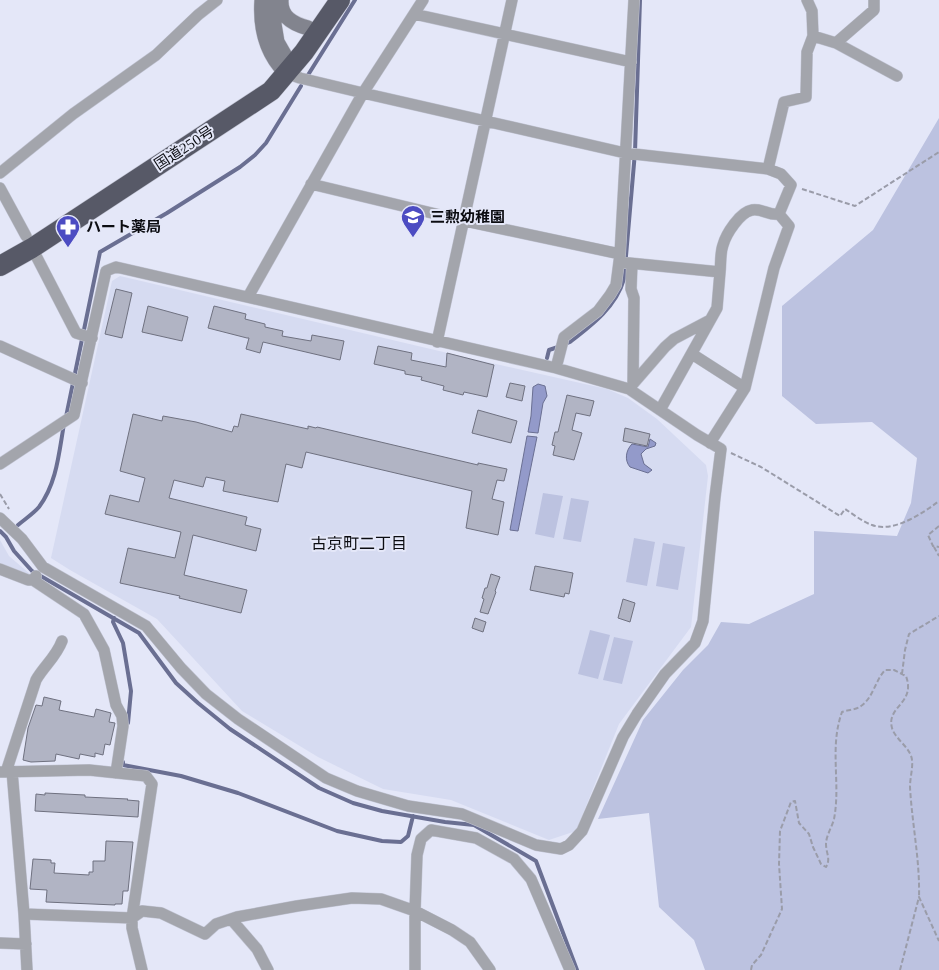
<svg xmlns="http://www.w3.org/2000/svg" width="939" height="970" viewBox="0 0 939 970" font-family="'Times New Roman','Noto Sans JP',serif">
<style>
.built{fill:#d6dbf1}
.green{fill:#bcc2e0}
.water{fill:#939aca;stroke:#6a6f92}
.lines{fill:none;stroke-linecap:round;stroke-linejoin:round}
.stream{stroke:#6a6f92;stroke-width:4}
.building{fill:#b1b4c4;stroke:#6f7180}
.street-casing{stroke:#c1c4d3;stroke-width:12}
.secondary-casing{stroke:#c1c4d3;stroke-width:16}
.highway-casing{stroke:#c1c4d3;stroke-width:21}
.path{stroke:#9a9ca9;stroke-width:2;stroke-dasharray:5 2.5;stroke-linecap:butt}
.street{stroke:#a3a5ac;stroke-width:11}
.secondary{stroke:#82848e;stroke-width:15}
.highway{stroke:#575967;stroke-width:20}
.labels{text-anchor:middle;stroke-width:4;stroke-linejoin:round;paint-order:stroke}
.street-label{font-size:15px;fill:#0b0c11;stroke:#e4e7f8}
.poi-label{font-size:15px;font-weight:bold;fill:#0b0c11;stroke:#e4e7f8;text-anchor:start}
.neighbourhood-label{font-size:16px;fill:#0b0c11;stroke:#e4e7f8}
</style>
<rect width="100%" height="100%" fill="#e4e7f8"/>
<path class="built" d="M120,276L469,358L607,389L628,398L657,419L706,465L708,476L691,627L619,724L576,831L549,840L451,800L383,789L318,757L242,711L157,619L70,570L51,558L112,281Z
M0,540L9,556L30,574L28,576L0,565Z"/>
<path class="green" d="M939,118V970H705L694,940L659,907L649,813L598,819L643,720L683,670L708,645L721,622L749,624L814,594V531L897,536L911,503L917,458L872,422L816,424L782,396V306L873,230Z
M543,493L563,496L554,538L535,534Z
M571,498L589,501L581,542L563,539Z
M634,538L655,542L647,586L626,582Z
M663,543L685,547L678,590L656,586Z
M590,630L610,635L598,679L578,674Z
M614,637L633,641L622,684L603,680Z"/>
<path class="water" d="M538,384L545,386L547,396L543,403L538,433L528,432L531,416L533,387Z
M527,436L537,437L518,531L510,530Z
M650,439L656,443L655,446L646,449L641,454L644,464L652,470L648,473L630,467C624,460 626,450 632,444L648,447Z"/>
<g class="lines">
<path class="stream" d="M308,75L355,0
M565,344L570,342C592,325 616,307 624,279L635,152L640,0
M547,358L549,350L558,347
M66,417L100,252L167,213L240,167L255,155L266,143L301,86
M18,525C25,519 33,514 39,507C57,483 59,452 64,424
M0,531L6,537L14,551L32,571L139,633L176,683L198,703L230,729L319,788L353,803L382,811L445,822L474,825L536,861L577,970
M114,618L113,622L123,643L131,691L128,723
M123,762V765L181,776L238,793L337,831L382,841L401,842L408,836L413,816"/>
</g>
<path class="building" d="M116,289L132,293L122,338L105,334Z
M148,306L188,317L182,341L142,332Z
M214,306L246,314L245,319L265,324V327L283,331L282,336L311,341L312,335L344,341L340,360L263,342L260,353L246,349L249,338H247L208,328Z
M378,346L412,353L411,360L446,367L447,353L494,365L487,397L464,392L463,395L443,390L444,386L421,380L422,377L405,374V371L374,364Z
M510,383L525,386L522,401L506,397Z
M567,395L594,401L590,416L576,413L572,430L582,433L574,460L553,455L555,446L552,445L555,432H558Z
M478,410L517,421L511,443L472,433Z
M133,414L162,421L163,416L196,422L232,432L234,426L238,427L241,414L308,429V426L316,428L317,427L478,465V463L507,469L504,481L497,480L492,499L504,502L498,535L466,528L472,491L306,452L302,468L286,464L278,502L223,491L225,481L206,477L203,487L174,480L169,498L247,517L245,525L261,529L256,551L193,535L184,575L247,590L241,613L179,598L180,596L120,583L128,548L175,558L181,532L105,514L110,495L139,502L145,478L120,471Z
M625,428L650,434L647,446L623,441Z
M535,566L573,573L569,594L565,593L564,597L530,590Z
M491,574L500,577L495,591L496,592L488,614L480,612L484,599L482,598L485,588H487Z
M623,599L635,603L630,622L618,618Z
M475,618L486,622L483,632L472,628Z
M44,697L61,701L59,710L94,717L96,709L111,713L109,722L115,723L110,745L105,744L103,755L95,753V757L80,754L79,759L56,754L55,761L31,762L23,760L28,728L36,705L42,706Z
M45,793L85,795V797L128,799L127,800L139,801L138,817L35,811L36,794L45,795Z
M106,841L133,842L128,891H123L122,904H115V905L46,902L47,890L30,889L33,859L51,860V863H55L54,873L89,875V872H93V861H105Z"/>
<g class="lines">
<g class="street-casing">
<path id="street" d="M414,14L631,62
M813,36L836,43L897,76
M836,43L874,10V0
M286,73L300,78L363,93L625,153L768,169L784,102L806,97L807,52L813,36L812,11L807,0
M0,173L73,114L156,55L198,15L217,0
M311,184L465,221L620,254
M0,188L26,236
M32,248L76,333L92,338
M619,262L720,272L717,308L660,410
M632,264L631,289L634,298L633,384
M720,272C721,264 720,253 723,245C726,234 740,212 752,210C762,208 769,216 779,214
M248,297L363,93L423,0
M437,342L512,0
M0,346L82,383
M692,354L745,388
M556,368L564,337L598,311L610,295L616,285L620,254L634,0
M632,385L665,347L674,339L710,320
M710,443L745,388L774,268L789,226L779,214L791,185L781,174L768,169
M0,464L74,415L106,271L116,267L556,368L629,389L697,435L721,449L715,497L703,621L695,643L665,674L637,714L623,737L582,831L569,845L561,849L536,845L462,814L408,806L357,791L326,778L238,719L206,694L181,668L146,626L43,567L22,539L0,518
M0,569L28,580H33L36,576
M33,580L84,614L104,650L116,705L122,716L123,726L116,773
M12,771L24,914L27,970
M0,772L89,770L146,776L152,784L132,918V928L142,970
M6,772L36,680C44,666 56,657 62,641
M24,914L132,918L142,911L161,913L205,934L216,924L237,917L297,906L352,898L381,899L415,911L452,930L470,942L490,970
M231,919L257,949L268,970
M0,943L26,944
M415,970V911L417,855L421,839L431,830L476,838L514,859L531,879L570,970"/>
</g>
<g class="secondary-casing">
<path id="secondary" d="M262,0C260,28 266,53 286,73
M276,0L274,24L277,42L285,56L286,73
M281,0C280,17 293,24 308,28"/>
</g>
<g class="highway-casing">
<path id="highway" d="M0,266L32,248L271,91L304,52L340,0"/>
</g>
<path class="path" d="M802,189L855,206L939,152
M731,453L761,467L840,516L845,509C853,514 863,522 872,525C893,533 922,514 939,501
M0,494L9,509
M939,526L928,535L933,546L939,547
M934,547L939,556
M902,674L905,650L909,634L939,616
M751,970L752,965L761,955L782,909L779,864L780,831L791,802L795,801L799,823L809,834L813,847L821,864L826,867C831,859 826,853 826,844C826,836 832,827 834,819C841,783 829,748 842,712C847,710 856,710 861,706C873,698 875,681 885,670H894L906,676C916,704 886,706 892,728C895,739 911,748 912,760C913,768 910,778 910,787C912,824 920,860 919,897
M900,970L919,897L939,941"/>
<use href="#street" class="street"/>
<use href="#secondary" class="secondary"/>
<use href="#highway" class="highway"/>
</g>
<defs>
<g id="school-pin" transform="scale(1.25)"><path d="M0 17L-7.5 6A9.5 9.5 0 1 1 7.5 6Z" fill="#4c4cc2" stroke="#e4e7f8"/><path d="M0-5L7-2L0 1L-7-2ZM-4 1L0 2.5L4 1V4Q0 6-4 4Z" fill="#fff"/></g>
<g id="pharmacy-pin" transform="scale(1.25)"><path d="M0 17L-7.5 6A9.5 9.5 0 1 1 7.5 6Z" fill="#4c4cc2" stroke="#e4e7f8"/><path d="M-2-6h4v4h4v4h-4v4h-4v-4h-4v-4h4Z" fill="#fff"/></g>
</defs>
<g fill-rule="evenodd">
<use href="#school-pin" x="413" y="217"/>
<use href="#pharmacy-pin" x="68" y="227"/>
</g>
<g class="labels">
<g class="street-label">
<text transform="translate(184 148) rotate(-33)" y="5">国道250号</text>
</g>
<g class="poi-label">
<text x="430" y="222">三勲幼稚園</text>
<text x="86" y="232">ハート薬局</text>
</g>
<g class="neighbourhood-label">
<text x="359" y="549">古京町二丁目</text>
</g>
</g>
</svg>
